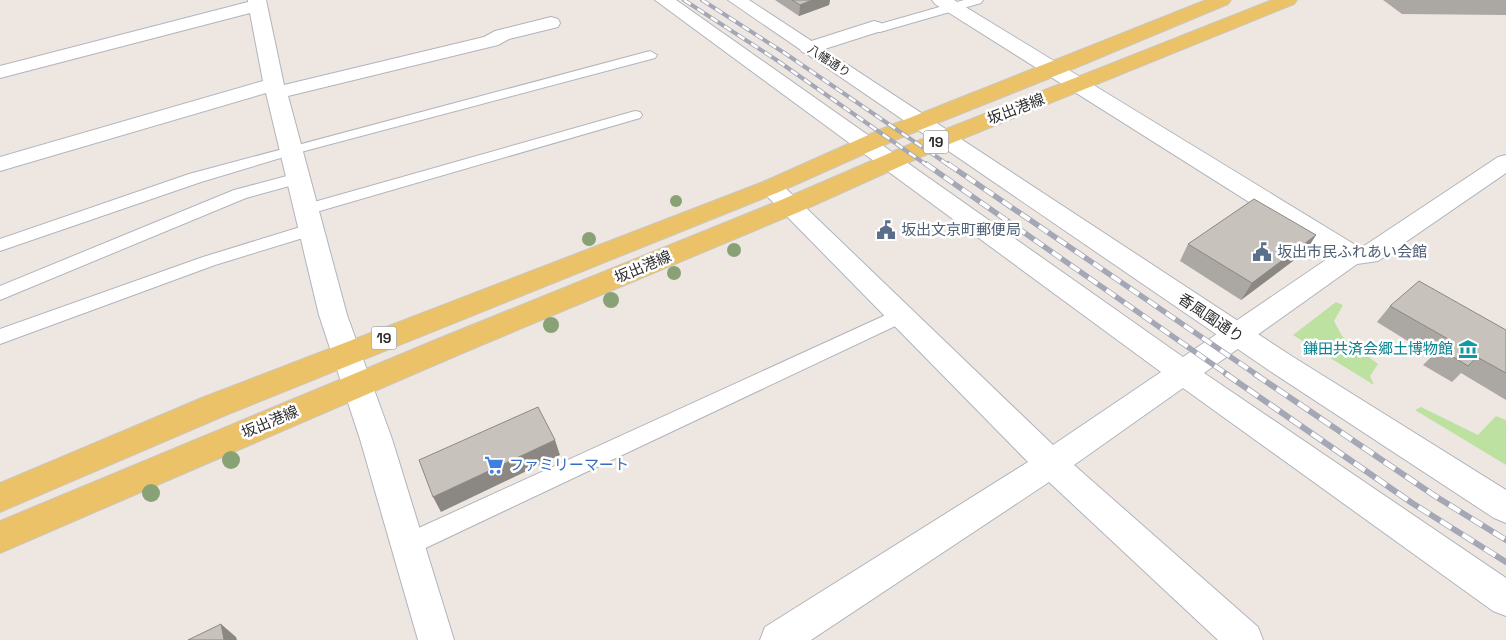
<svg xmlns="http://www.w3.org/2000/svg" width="1506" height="640" viewBox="0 0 1506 640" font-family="'Space Grotesk','Noto Sans JP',sans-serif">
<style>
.green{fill:#bce1a0}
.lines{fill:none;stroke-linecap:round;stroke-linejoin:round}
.lane-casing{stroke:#b1b4bd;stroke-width:2}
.street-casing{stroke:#b1b4bd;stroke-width:2}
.secondary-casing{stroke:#b1b4bd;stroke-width:2}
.primary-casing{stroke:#c8c8c8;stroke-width:2}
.lane{fill:#fff;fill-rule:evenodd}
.street{fill:#fff;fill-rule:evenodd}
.secondary{fill:#fff;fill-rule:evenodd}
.primary{fill:#ebc268;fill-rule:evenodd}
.rail-far2-casing{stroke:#a3a7b6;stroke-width:4}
.rail-far1-casing{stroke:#a3a7b6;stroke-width:5.5}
.rail-casing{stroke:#a3a7b6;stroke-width:6}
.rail-far2{stroke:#fff;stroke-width:2.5;stroke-dasharray:8;stroke-linecap:butt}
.rail-far1{stroke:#fff;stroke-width:4;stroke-dasharray:11;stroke-linecap:butt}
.rail{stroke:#fff;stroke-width:4.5;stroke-dasharray:13;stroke-linecap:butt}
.tree{fill:#88a276}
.wall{fill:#aba7a2}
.shaded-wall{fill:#8b8884}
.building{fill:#c7c2bc;stroke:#8b8884}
.labels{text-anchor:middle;stroke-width:5;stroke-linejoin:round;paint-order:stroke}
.far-street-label{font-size:12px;fill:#2d2d2d;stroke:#fff}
.shield{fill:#fff;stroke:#6c6c6c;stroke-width:1}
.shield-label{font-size:14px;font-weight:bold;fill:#2d2d2d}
.street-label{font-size:15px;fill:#2d2d2d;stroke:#fff}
.service-label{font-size:15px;fill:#4e5e75;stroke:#fff;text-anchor:start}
.culture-label{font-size:15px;fill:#0d838f;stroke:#fff;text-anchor:end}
.shop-label{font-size:15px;fill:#366cbe;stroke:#fff;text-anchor:start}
</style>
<rect width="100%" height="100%" fill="#eee7e1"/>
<path class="green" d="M1336,302L1343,305L1334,321L1342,336L1378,364L1370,376L1374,385L1293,335Z
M1421,407L1478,435L1496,416L1506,420V465L1415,410Z"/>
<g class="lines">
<g class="lane-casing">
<path id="lane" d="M964,0H983L981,3L880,32L869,30L868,27L869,24H880Z
M650,51L657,55L655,58L297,153L201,182L0,251V239L189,174Z
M635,111L640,112L642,115L640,118L306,215L300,214L298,210L300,206Z
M298,173L304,174L306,178L304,182L246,198L0,300V286L234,190Z
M310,224L316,226L318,230L316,234L215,265L0,344V329L203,257Z
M901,308L908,310L910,315L908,320L415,553L407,556L399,553L395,545L399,537Z"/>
</g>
<g class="street-casing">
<path id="street" d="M248,0H266L284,85L484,37L495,31L551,17L558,19L560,23L558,27L509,39L498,45L288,96L347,315L392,439L454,640H418L360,439L319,315L266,93L0,171V157L263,81L250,13L0,78V66L248,2Z
M655,0H676L1183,357L1333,255L935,4L932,0H954L1357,246H1364L1498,157L1506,155V173L1378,261L1357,264L1204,373L1506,578V616L1493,611L1183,388L1074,465L1258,627L1263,640H1218L1049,482L811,640H760L765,627L1028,462L763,192L759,187L763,182L771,179L779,182L1053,445L1161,372Z
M874,21L881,23L883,27L881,31L809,54L802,52L799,48L802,44Z"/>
</g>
<g class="secondary-casing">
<path id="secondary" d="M728,0H749L1290,355L1506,490V523L1494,518L1270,371Z"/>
</g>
<g class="primary-casing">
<path id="primary" d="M1206,0H1231L1228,4L1075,68L900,138L779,192L226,415L0,512V483L204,397L763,182L884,128Z
M1272,0H1297L1294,4L952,143L799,212L465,352L0,553V521L445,336L781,200L936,133Z"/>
</g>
<use href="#lane" class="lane"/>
<use href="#street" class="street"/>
<use href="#secondary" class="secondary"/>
<use href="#primary" class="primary"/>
<g class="rail-far2-casing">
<path id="rail-far2" d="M684,0L775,59L928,166
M702,0L786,54L950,166"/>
</g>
<g class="rail-far1-casing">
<path id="rail-far1" d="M926,164L1228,375
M948,164L1257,375"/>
</g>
<g class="rail-casing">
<path id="rail" d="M1226,374L1412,503L1506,562
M1255,374L1435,496L1506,540"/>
</g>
<use href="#rail-far2" class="rail-far2"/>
<use href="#rail-far1" class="rail-far1"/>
<use href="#rail" class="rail"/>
</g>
<g class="tree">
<circle cx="676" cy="201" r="6"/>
<circle cx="589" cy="239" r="7"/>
<circle cx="734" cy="250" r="7"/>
<circle cx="674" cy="273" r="7"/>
<circle cx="611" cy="300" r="8"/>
<circle cx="551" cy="325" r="8"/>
<circle cx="231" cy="460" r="9"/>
<circle cx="151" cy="493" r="9"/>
</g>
<path class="wall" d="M775,0H830L829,5L799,16Z
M1383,0H1506V15L1402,14Z
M1316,235L1305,252L1241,300L1180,261L1188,244Z
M1390,306L1506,330V400L1461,373L1452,382L1423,365L1432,356L1377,322Z"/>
<path class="shaded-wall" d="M812,0H830L829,5L799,16L800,5Z
M1316,235L1305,252L1241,300L1252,283Z
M555,440L560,455L441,512L433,497Z
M221,624L236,637L237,640H224Z"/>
<path class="building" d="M792,0H812L800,5Z
M1254,199L1316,235L1252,283L1188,244Z
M1419,281L1506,330V373L1477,357L1468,366L1439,348L1448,339L1390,306Z
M538,407L555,440L433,497L419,460Z
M221,624L224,640H188Z"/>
<defs>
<g id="civic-bare" transform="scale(1.5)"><path d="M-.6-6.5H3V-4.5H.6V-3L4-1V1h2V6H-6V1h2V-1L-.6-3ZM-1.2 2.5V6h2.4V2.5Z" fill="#5c6f8a" stroke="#fff" stroke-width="2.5" paint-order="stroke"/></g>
<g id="museum-bare" transform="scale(1.5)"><path d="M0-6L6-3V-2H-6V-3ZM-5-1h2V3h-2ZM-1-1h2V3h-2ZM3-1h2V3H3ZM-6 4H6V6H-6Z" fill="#0f9aa8" stroke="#fff" stroke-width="2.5" paint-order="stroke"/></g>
<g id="supermarket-bare" transform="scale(1.5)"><path d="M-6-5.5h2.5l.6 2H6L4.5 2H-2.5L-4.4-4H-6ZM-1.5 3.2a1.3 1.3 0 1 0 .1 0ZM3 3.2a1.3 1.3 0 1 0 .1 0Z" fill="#3f7fe0" stroke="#fff" stroke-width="2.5" paint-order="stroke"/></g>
</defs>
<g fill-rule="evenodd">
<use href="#civic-bare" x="886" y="230"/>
<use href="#civic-bare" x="1262" y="252"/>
<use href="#museum-bare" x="1468" y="349"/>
<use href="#supermarket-bare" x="494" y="465"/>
</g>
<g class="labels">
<g class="far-street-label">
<text transform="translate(829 61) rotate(33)" y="4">八幡通り</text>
</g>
<g class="shield">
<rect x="923.5" y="130.5" width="25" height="23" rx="4"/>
<rect x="371.5" y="326.5" width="25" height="23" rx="4"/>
</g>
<g class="shield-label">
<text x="936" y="147">19</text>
<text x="384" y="343">19</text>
</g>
<g class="street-label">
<text transform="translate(1016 109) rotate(-21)" y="5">坂出港線</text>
<text transform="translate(643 267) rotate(-23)" y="5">坂出港線</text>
<text transform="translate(1211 318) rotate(34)" y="5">香風園通り</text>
<text transform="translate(270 422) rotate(-23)" y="5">坂出港線</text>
</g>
<g class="service-label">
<text x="901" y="235">坂出文京町郵便局</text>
<text x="1277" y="257">坂出市民ふれあい会館</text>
</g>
<g class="culture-label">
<text x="1453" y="354">鎌田共済会郷土博物館</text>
</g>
<g class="shop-label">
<text x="509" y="470">ファミリーマート</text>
</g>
</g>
</svg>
